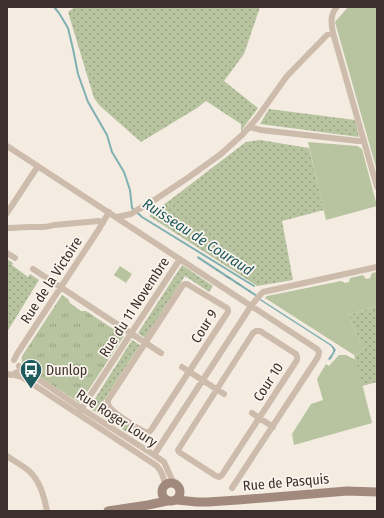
<svg xmlns="http://www.w3.org/2000/svg" width="384" height="518" viewBox="0 0 384 518" font-family="'Fira Sans Condensed',sans-serif">
<style>
.grass{fill:url(#grass-dots)}
.park{fill:url(#park-tufts)}
.garden{fill:#b8c4a0}
.water{fill:url(#water-ripples)}
.lines{fill:none;stroke-linecap:round;stroke-linejoin:round}
.stream{stroke:#7fb0b2;stroke-width:2}
.street{stroke:#cdbbac;stroke-width:6}
.secondary{stroke:#a18a7d;stroke-width:9}
.labels{text-anchor:middle;stroke-width:3.5;stroke-linejoin:round;paint-order:stroke}
.street-label{font-size:14px;fill:#3b302b;stroke:#fbf5ee}
.poi-label{font-size:14px;fill:#3b302b;stroke:#fbf5ee;text-anchor:start}
.water-label{font-size:15px;font-style:italic;fill:#1f5a5e;stroke:#fbf5ee}
</style>
<defs>
<pattern id="grass-dots" width="8" height="8" patternUnits="userSpaceOnUse"><rect width="8" height="8" fill="#b8c4a0"/><path d="M2 2h.1M6 6h.1" fill="none" stroke="#97a083" stroke-width="1.8" stroke-linecap="round"/></pattern>
<pattern id="park-tufts" width="24" height="20" patternUnits="userSpaceOnUse"><rect width="24" height="20" fill="#b8c4a0"/><path d="M3 7l-1-3M5 7V3M7 7l1-3M15 17l-1-3M17 17v-4M19 17l1-3" fill="none" stroke="#97a083"/></pattern>
<pattern id="water-ripples" width="26" height="14" patternUnits="userSpaceOnUse"><rect width="26" height="14" fill="#7fb0b2"/><path d="M2 4q2-2 4 0t4 0M15 11q2-2 4 0t4 0" fill="none" stroke="#699091"/></pattern>
</defs>
<rect width="100%" height="100%" fill="#f4ebe1"/>
<path class="grass" d="M75,7H260L244,54L224,81L258,108L241,131V124L206,101L197,108L141,142L100,106L94,98L68,12Z
M269,109L355,120L359,137L260,124Z
M260,140L309,148L324,210L282,221L293,280L257,286L149,216L246,142Z
M7,259L13,263L12,265L28,277L30,274L39,280L7,332Z
M182,265L213,286L209,292L185,276L145,338L138,333Z
M377,306V382L362,386L354,355L364,350L348,315Z
M132,340L140,345L101,405L132,427L128,433L89,408Z"/>
<path class="park" d="M120,266L132,274L126,283L114,275Z
M62,295L68,299L70,303L81,311H86L124,336L80,403L27,369C22,364 21,362 22,356Z"/>
<path class="garden" d="M348,7H377V171L335,22Z
M308,142L357,146L362,149L377,206L326,220Z
M377,272V306L348,315L364,350L354,355L265,298L267,296L341,281L345,283L349,282L350,278L363,275L366,279L370,278L372,273Z
M339,355H346L356,360L372,423L294,445L292,434L311,404L323,400L317,379L326,364L329,366Z"/>
<path class="water" d="M198,256L257,295L255,296L197,258Z
M259,298L332,345L336,350L331,359L329,360L328,359L333,352V349L331,346L258,299Z"/>
<g class="lines">
<path class="stream" d="M54,7L59,13L68,28L73,49L78,74L88,102L107,135L112,152L124,172L130,190L132,208L142,217L254,286"/>
<path class="street" d="M337,7C330,14 331,23 333,33L377,187
M249,127L261,130L358,141H364
M7,146L317,349L319,352L318,357L232,488
M7,213L38,166
M117,217L131,214L137,210L150,203L189,177L221,154L242,135L257,118L287,76L327,35L333,33
M7,228C15,228 23,227 31,227C39,227 45,228 54,225L99,221L103,223
M7,253L15,258
M33,269L161,353
M185,284H187L227,308L228,310V312L151,430C149,432 149,433 146,432C141,431 111,411 109,406C107,403 108,403 108,400L183,285Z
M256,331H260L296,354L297,357V360L222,475L219,477L216,476L179,452L178,450L253,333Z
M14,360L17,354L99,229L109,212
M19,366L82,409L154,455L164,462L174,484
M182,367L224,394
M7,374L12,375L17,372
M15,375L22,377L157,466C162,472 164,477 165,485
M80,411L180,259
M252,413L273,427
M154,455L251,306L260,295L263,292L377,267
M7,456C14,461 22,465 29,471C40,481 44,496 47,511"/>
<path class="secondary" d="M162 492a9 9 0 1 1 18 0a9 9 0 1 1-18 0Z
M177,500L197,502H208L238,500L347,491L377,492
M108,511L148,505L167,501"/>
</g>
<defs>
<g id="bus-pin" transform="scale(1.15)"><path d="M0 17L-7.5 6A9.5 9.5 0 1 1 7.5 6Z" fill="#1f5a5e" stroke="#fbf5ee"/><path d="M-5-6H5V4H4V6H2V4H-2V6H-4V4H-5ZM-3.5-4V0h7V-4ZM-3.5 1.2v1.5H-2V1.2ZM2 1.2v1.5H3.5V1.2Z" fill="#fff"/></g>
</defs>
<g fill-rule="evenodd">
<use href="#bus-pin" x="31" y="370"/>
</g>
<g class="labels">
<g class="street-label">
<text transform="translate(51 280) rotate(-57)" y="5">Rue de la Victoire</text>
<text transform="translate(134 307) rotate(-57)" y="5">Rue du 11 Novembre</text>
<text transform="translate(204 326) rotate(-58)" y="5">Cour 9</text>
<text transform="translate(268 382) rotate(-57)" y="5">Cour 10</text>
<text transform="translate(117 418) rotate(33)" y="5">Rue Roger Loury</text>
<text transform="translate(286 482) rotate(-5)" y="5">Rue de Pasquis</text>
</g>
<g class="poi-label">
<text x="46" y="375">Dunlop</text>
</g>
<g class="water-label">
<text transform="translate(198 237) rotate(33)" y="5">Ruisseau de Couraud</text>
</g>
</g>
<rect width="384" height="518" fill="none" stroke="#3b302b" stroke-width="16"/>
</svg>
